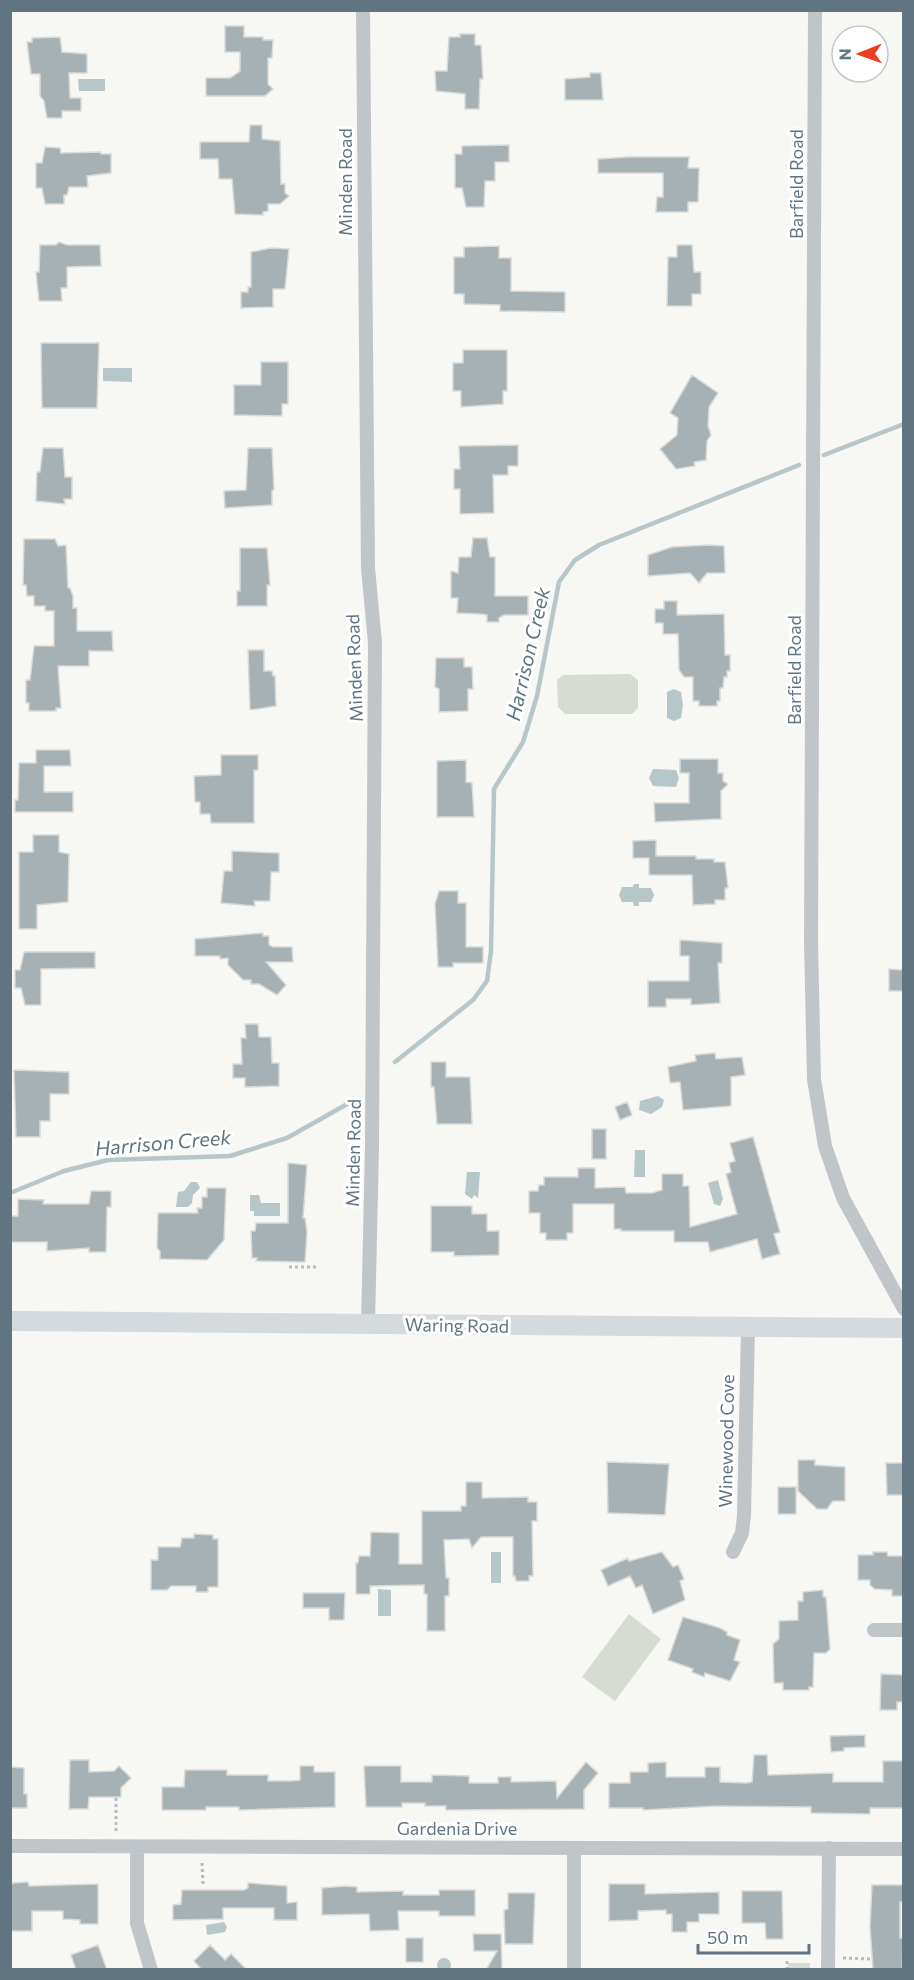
<svg xmlns="http://www.w3.org/2000/svg" width="914" height="1980" viewBox="0 0 914 1980" font-family="Commissioner,sans-serif">
<style>
.green{fill:#d7dcd3}
.water{fill:#b6c6c9}
.lines{fill:none;stroke-linecap:round;stroke-linejoin:round}
.stream{stroke:#b6c6c9;stroke-width:4.5}
.building{fill:#a6b1b6;stroke:#d9d9d6;stroke-width:1.5}
.path{stroke:#b8bcbf;stroke-width:3;stroke-dasharray:3 3;stroke-linecap:butt}
.minor{stroke:#c0c5c9;stroke-width:14}
.secondary{stroke:#d5dade;stroke-width:20}
.labels{text-anchor:middle;stroke-width:6;stroke-linejoin:round;paint-order:stroke}
.street-label{font-size:18px;fill:#607581;stroke:#fff}
.water-label{font-size:20px;font-style:italic;fill:#5b767c;stroke:#fff}
</style>
<rect width="100%" height="100%" fill="#f7f7f4"/>
<path class="green" d="M630,674L638,680V708L632,714H565L558,707L557,680L563,675Z
M629,1614L661,1639L615,1701L582,1677Z
M788,1963H810V1969H788Z"/>
<path class="water" d="M78,79H105V91H79Z
M103,368H132V382L103,381Z
M674,689L681,692L683,705L681,718L674,721L667,718V692Z
M653,769L676,770L679,778L676,787L653,786L649,778Z
M634,884H639V888H651L654,895L651,902H639V906H634L633,902H622L619,895L622,887H633Z
M658,1096L664,1100L662,1107L651,1114L639,1110L640,1101Z
M635,1150H645V1177H634Z
M467,1172H480L478,1198L474,1195L472,1199L465,1194Z
M718,1180L723,1199L720,1206L714,1204L708,1183Z
M191,1182H197L200,1188L193,1195L192,1203L188,1207H176L178,1192L184,1191Z
M250,1195H259L261,1203H280V1216H254V1211H250Z
M491,1552H501V1583H491Z
M378,1589L391,1590V1616H378Z
M224,1922L227,1927L225,1932L207,1935L206,1925Z
M437 1965a7 7 0 1 1 14 0a7 7 0 1 1-14 0Z"/>
<g class="lines">
<path class="stream" d="M824,455L904,424
M395,1062L473,1000L487,981L491,951L494,789L523,742L537,696L559,582L575,560L599,545L799,465
M10,1193L64,1171L108,1160L230,1156L287,1138L349,1103"/>
</g>
<path class="building" d="M225,26H244V37H263V40H273L272,58H268V84L273,89L265,96H206V78H230L240,71V52H225Z
M460,34H475V45H481L483,79H480L479,109H465V94L436,91L435,71H447L449,37H460Z
M60,37L62,52L87,54V73H69L70,98H81V111H62V118H47L44,101L40,96V74H31L27,42H32V38Z
M590,73H601L603,100H565V79L590,77Z
M250,125H262V139L280,141L281,184H285V193L289,196L280,204H268V211L263,212V215L235,214L232,179H219L218,159H200V142H249Z
M509,145V162H495V181H485L484,207H466L462,188H455V154H462V146Z
M45,147L60,148L61,153L101,152V154H111V173L87,176L88,187H69L67,195H64V204H45L42,188H36V163H42Z
M628,157H689L688,168H699L698,202H688V212H656L657,197H663V173H598V159Z
M59,242L67,245H100L101,266L67,267V288H61L62,301H39L36,272H39L40,245H56Z
M677,245H692L694,272H701V294H692V306H667L668,257H677Z
M499,246V258H511V291L565,292V312L500,311V305L464,304V294H454V257H464V247Z
M271,248L289,249L285,289H273V307L241,308V292H248V287H251V252Z
M41,343H99L97,408H42Z
M463,350H507V391H503V404L461,407V391H453V363H463Z
M261,362H288V404H282V416L234,415V385H261Z
M692,375L718,393L709,407L708,426L711,435L707,441L706,460L694,462L695,466L676,469L660,449L677,435L678,418L670,413Z
M518,445V466H508V475H493L494,513L460,514V489H454V469H460L459,446Z
M43,448H63L65,477H72V499H64L65,504L36,501L37,472H40Z
M248,448H272L274,490H272V505L225,508L224,491L246,490Z
M473,538H487L490,557H495V596H528V615H504L499,618V622H487V615L480,614L457,613L458,598H451V571L458,573L459,557H471Z
M24,539H55L58,546L66,545L68,588H70L73,596V608H77V631H112L113,651H89V666H58L61,708H56V711H29V703H26V680H30L34,646H54V611H45V606H34V596H27L26,585H23Z
M708,545L724,546L725,573H707L699,583L690,573L648,576V555L672,547Z
M240,548H267L270,585H267V606H237V591H240Z
M664,601H677V615L724,614L725,655H730V671H727V677H724L723,688H720V701H717V706H699V701H693V677H684L679,670L678,634H663V623H655V609H664Z
M248,650H264V671H272L273,676H275L276,706L250,710Z
M436,658H464V667H472L473,689H468V711L439,712V689L435,687Z
M36,750H70L71,766H44V792H73V812H15V800H18L19,763H36Z
M221,755H258V770H254V823H211L210,814H200V802H195L194,776L221,775Z
M680,759H718V773H723V781L728,784L721,791V819L655,822L654,803H689V773H680Z
M466,760V782L472,783L474,817H437V761Z
M33,835H59V852L69,854L68,902L37,905V929H19V852H33Z
M656,840V856H696V859H714V862H725L728,888H725V900H715V904L693,905L692,875H649V858H633V841Z
M232,851L279,853V872H271L270,901H254L255,906L221,903L224,871H232Z
M439,891H458V903H466V947H483V963H453V967H438L435,904Z
M263,933V936H269V945L273,947H292L293,962H266L286,985L277,995L259,984H251V980H243L228,965V958L220,959V956H195V939Z
M680,940L722,943V963H718L720,1003L691,1005V999H666V1007H648V981H689V956H680Z
M24,952H95V968L41,969V1005H25L21,988H15V970H20Z
M889,969L903,970V991H889Z
M245,1024H258L259,1037H271L272,1063H279V1086L245,1087V1078H233V1064H242L241,1038H246Z
M715,1053L716,1059L742,1057L745,1075L731,1077V1106L683,1110L680,1082L670,1083L668,1067L696,1061L695,1055Z
M431,1062H446V1077H470L472,1124H437L434,1087H431Z
M14,1070L69,1072V1094H50V1121H40V1137H16Z
M627,1102L632,1115L620,1120L615,1107Z
M592,1129H606V1159H592Z
M753,1137L780,1232L774,1234L780,1254L762,1259L757,1239L710,1252L708,1242H674V1231H621V1229H614V1204H573V1233H567V1240H546V1233H540V1213H529V1191H538L539,1185H544V1177H578V1168H595V1188L625,1187L626,1193H652L662,1190V1174H683V1186H689L690,1227L737,1214L726,1174L731,1172L729,1163L735,1161L730,1143Z
M288,1163L307,1165L303,1218H305L307,1232L305,1262L256,1261L257,1258H252L251,1231H255L256,1223H288Z
M207,1188H226L224,1240L207,1260L160,1259V1251L157,1248L158,1213H198L197,1208H202V1197H207Z
M91,1191H111V1207H107L106,1252H89V1248L47,1251V1242H10V1216H18V1199L44,1200L43,1204H89Z
M431,1206H472V1214H487V1231H499V1255L454,1256V1252H431Z
M798,1460H815V1465L845,1467V1501H833L827,1509H817L798,1491Z
M607,1462L669,1464L665,1515L608,1513Z
M886,1463H903V1495H887Z
M466,1482H482V1498L528,1497V1502H537V1521H532L533,1576H529V1581H516L515,1576H513V1537H481L472,1548L469,1539L444,1540L446,1578H449V1596H445V1631H427V1594H424V1585L370,1586V1594H356V1563H358L359,1556H370L371,1532L399,1533V1564H422V1511H461V1506H466Z
M778,1487H796V1514H778Z
M194,1534L213,1535V1539H218V1587H208V1592H196V1586H171L167,1590H151V1560H158V1547H180L182,1538H194Z
M662,1552L673,1567L678,1565L684,1579L680,1581L685,1600L653,1614L642,1585L636,1588L630,1576L608,1586L601,1570L628,1558L629,1561Z
M873,1552H887L888,1556H903V1596H892V1590L875,1589L870,1585V1580H858V1555H873Z
M823,1590V1597H826L830,1649L826,1653H814L813,1687H809V1690H783V1683H774L773,1644L779,1639V1621L798,1620V1601H803V1592Z
M303,1593H345L344,1620H329V1608H303Z
M683,1617L720,1628L727,1632V1635L740,1640L734,1660L740,1662L730,1681L705,1673L704,1677L692,1672L693,1669L668,1660Z
M881,1674L903,1675V1702H897V1710H880Z
M865,1735V1747L844,1748V1751L831,1752L830,1736Z
M754,1755H767L768,1775L833,1773V1782H883V1761H903V1808H870V1814L811,1813V1807L717,1806L643,1810V1808H609V1783H630V1772H648V1763L666,1762V1777H705V1767H720V1782L746,1783L752,1782Z
M70,1760H89V1772L114,1771L119,1766L131,1778L121,1788V1797H89L88,1809H69Z
M586,1762L598,1773L584,1790V1809L446,1810V1806H425V1803H402V1807H366L364,1766H401V1782H432V1775L469,1776V1783H498V1777H511V1782L556,1781L557,1798Z
M300,1766H314V1772H335V1807L239,1810V1807H206V1810H162V1787H184L185,1770H227V1775H268V1781H291L300,1780Z
M10,1767L24,1768V1794H27V1808H10Z
M28,1882L29,1886L98,1884V1924H80V1920L63,1919V1911H32V1931H11L10,1886L13,1883Z
M248,1883L287,1886V1903L297,1902V1920H274V1908H223V1919L173,1920V1905L181,1904L182,1890H244L248,1888Z
M609,1884H645V1894L719,1892V1914H699V1922H687V1932H672V1914H666V1910L638,1911V1920L609,1921Z
M872,1885H903V1902H900V1938H903L902,1970H873L870,1926Z
M345,1886L357,1887V1892L403,1891V1895H439V1890H475V1916H439V1911H398L399,1930L370,1931L369,1914L322,1915V1888Z
M742,1891H782L783,1939H766L765,1923H742Z
M508,1893H535L533,1944H505L504,1910L508,1909Z
M473,1934H501L502,1970H486L497,1951H474Z
M406,1938H423V1962H406Z
M98,1945L107,1970H76L71,1955Z
M210,1945L225,1960L231,1954L247,1970H202L194,1961Z"/>
<g class="lines">
<path class="path" d="M289,1267H319
M116,1798V1831
M202,1863L203,1884
M843,1958L871,1959
M787,1970V1959"/>
<path class="minor" d="M363,10L368,568L375,643L372,1147L368,1324
M815,10L811,941L814,1079L825,1146L843,1198L904,1309
M733,1552L742,1533L744,1516L748,1328
M874,1630H904
M10,1846L904,1849
M137,1847V1923L151,1970
M574,1970V1848
M828,1970L829,1848"/>
<path class="secondary" d="M10,1321L904,1328"/>
</g>
<g class="labels">
<g class="street-label">
<text transform="translate(346 182) rotate(-90)" y="6">Minden Road</text>
<text transform="translate(797 184) rotate(-90)" y="6">Barfield Road</text>
<text transform="translate(355 668) rotate(-92)" y="6">Minden Road</text>
<text transform="translate(795 670) rotate(-90)" y="6">Barfield Road</text>
<text transform="translate(354 1153) rotate(-89)" y="6">Minden Road</text>
<text transform="translate(457 1326) rotate(1)" y="6">Waring Road</text>
<text transform="translate(727 1441) rotate(-89)" y="6">Winewood Cove</text>
<text x="457" y="1835">Gardenia Drive</text>
</g>
<g class="water-label">
<text transform="translate(528 654) rotate(-77)" y="7">Harrison Creek</text>
<text transform="translate(163 1143) rotate(-5)" y="7">Harrison Creek</text>
</g>
</g>
<rect width="914" height="1980" fill="none" stroke="#607581" stroke-width="24"/>
<g transform="translate(860 54) rotate(269)"><circle r="28" fill="#ffffff" stroke="#bfc8cd" stroke-width="1.5"/>
<path d="M0-4.5L10 22L0 15L-10 22Z" fill="#ed3d1e"/>
<text y="-9" font-size="16" font-weight="bold" text-anchor="middle" fill="#607581">N</text>
</g>
<path d="M698 1944v9h111v-9" fill="none" stroke="#607581" stroke-width="3"/>
<text x="707" y="1944" font-size="18" fill="#607581" stroke="#ffffff" stroke-width="4.5" paint-order="stroke">50 m</text>
</svg>
